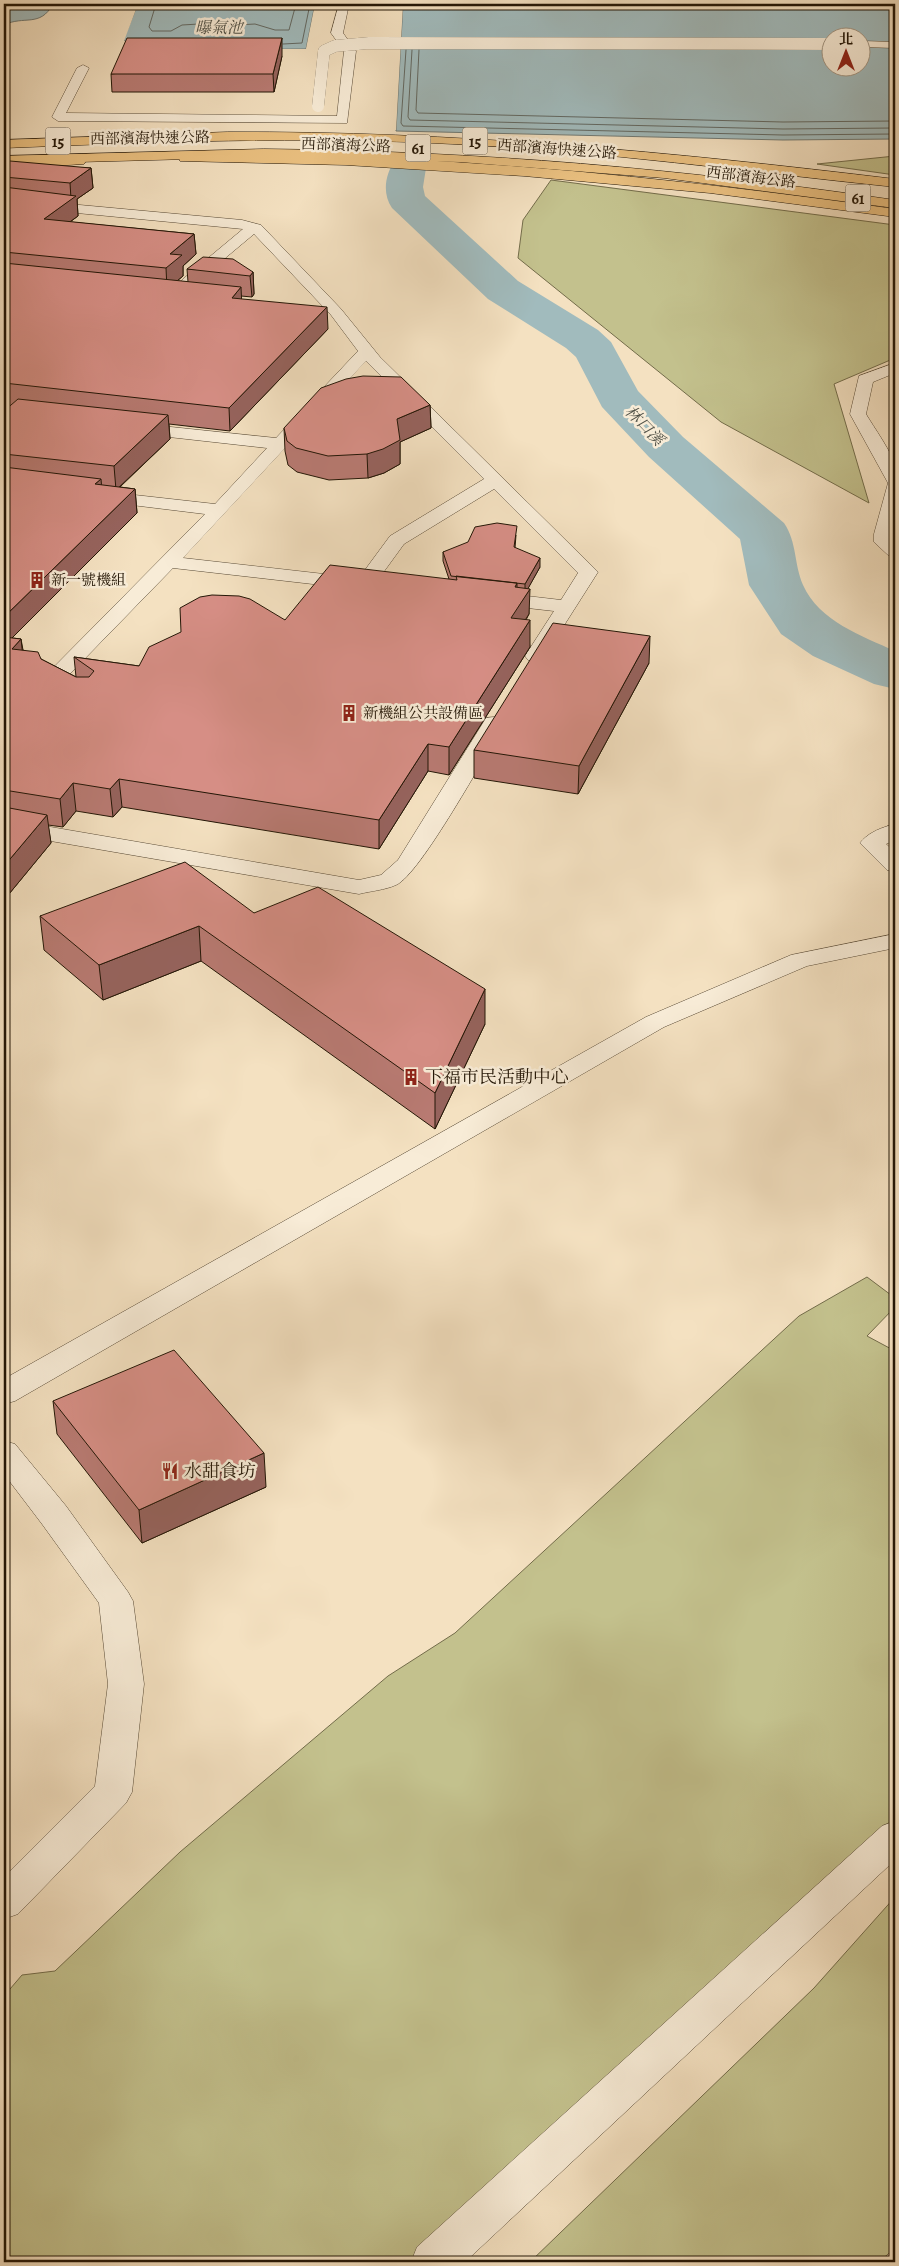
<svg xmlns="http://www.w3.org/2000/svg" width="899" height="2266" viewBox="0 0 899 2266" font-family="Alegreya,'Noto Serif TC',serif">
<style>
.green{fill:#c3c18d;stroke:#736c4a}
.water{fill:#a1bbbd;stroke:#6f7974;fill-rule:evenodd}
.pier{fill:#f4e1c1}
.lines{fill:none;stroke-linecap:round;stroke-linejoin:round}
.shore{stroke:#626862;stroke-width:1}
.river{fill:#a1bbbd;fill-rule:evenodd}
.minor-casing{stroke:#574935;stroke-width:1}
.major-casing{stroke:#231606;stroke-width:1}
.highway-casing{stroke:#231606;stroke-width:1}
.minor{fill:#f8ecd7;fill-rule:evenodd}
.major{fill:#eac080;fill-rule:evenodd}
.highway{fill:#eac080;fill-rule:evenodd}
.minor-bridge-casing{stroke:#574935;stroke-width:12;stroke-linecap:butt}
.minor-bridge{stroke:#f8ecd7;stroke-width:12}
.wall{fill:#b87a72;stroke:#231606}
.shaded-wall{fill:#96635d;stroke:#231606}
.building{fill:#d68e85;stroke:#231606}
.labels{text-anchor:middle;stroke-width:5;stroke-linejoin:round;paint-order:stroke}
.far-street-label{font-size:15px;fill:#231606;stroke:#f8ecd7}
.far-poi-label{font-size:15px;fill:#231606;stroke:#f8ecd7;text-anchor:start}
.far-water-label{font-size:16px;font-style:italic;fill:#4f5046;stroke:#f8ecd7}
.shield{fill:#f8ecd7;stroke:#635645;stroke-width:1}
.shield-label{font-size:16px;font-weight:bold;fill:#231606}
.poi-label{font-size:18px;fill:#231606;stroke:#f8ecd7;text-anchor:start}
</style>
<rect width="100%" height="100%" fill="#f4e1c1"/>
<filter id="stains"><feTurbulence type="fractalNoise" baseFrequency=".004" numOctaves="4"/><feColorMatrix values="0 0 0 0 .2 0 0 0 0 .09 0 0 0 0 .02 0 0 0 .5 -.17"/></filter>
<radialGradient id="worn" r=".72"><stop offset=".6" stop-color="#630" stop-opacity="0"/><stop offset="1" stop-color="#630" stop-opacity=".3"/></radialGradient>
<path class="green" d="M895,156V175L817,164Z
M551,180L895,225V358L834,384L869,503L721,422L518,258L523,220Z
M867,1277L895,1298V1307L867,1336L895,1351V1821L715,2005L438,2262H4V1996L22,1975L55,1971L180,1852L388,1676L455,1633L799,1316Z
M895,1897V2248L879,2262H530L814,1988Z"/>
<path class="water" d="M4,4H53C40,28 24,15 4,25Z
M138,4H315L306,49L139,50L123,40Z
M403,4H895V139L783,140L396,131ZM832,38H862V68H832Z"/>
<path class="pier" d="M136,4H138L124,41L141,45L263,49H306L315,4H318L308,51L262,52L137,47L122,43L121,40Z
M401,4H403L396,130H393Z"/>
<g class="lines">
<path class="shore" d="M156,4L149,27L152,31H171L182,25L199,24L214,31H227L237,25L255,24L275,30H289L296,4
M283,44L302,43L310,4
M406,50L401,123L403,126L783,135L895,134
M412,50L408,117L410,120L783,129L895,128
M419,50L416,110L418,113L783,122L895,121"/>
<path class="river" d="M408,157L421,160L426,168L423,187L425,196L518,281L598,330L611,342L638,391L683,437L784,523C797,542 794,564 803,585C819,621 862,636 895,651V689L874,684L813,656L781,634L749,585L740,539L649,457L602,407L576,357L566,348L488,299L392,208C382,193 385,175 395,160Z"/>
<g class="minor-casing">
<path id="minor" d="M339,4H349L343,33L356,51L347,123L58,121L52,117L77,68L83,65L89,68L66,113L337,116L344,51L331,33Z
M862,41L895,42V48L862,47Z
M4,198L242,220L261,225L341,309L380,357L598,572L542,660L535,662L528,660L525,656L554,611L492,604L485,602L482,598L485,594L492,592L561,600L578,573L494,489L404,544L372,588L365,590L173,568L65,679L79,687L82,691L79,695C67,699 49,691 42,680L45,676L205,514L99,501L93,500L90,496L93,492L99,491L215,504L267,448L133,433L127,432L125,428L127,424L133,423L276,438L358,351L331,315L254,234L193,285H183L181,282L183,279L243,229L4,206ZM366,361L484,479L390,536L359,578L183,558Z
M895,363V373L873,382L866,414C873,426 893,454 895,466C899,489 892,516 892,540L895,542V557L888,555L874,542V534L888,483L850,414L859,376Z
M494,717L502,718L505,723C487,752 420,875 396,885C385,890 371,891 359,894L4,833V819L359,880L381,875L398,860L483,723L486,718Z
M888,826H895V840L886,844L895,852V872L887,870L860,843C867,834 878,829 888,826Z
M895,934V948L807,966L664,1027L15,1401L4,1404V1379L646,1017L791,955Z
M4,1441L15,1444L66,1506L128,1592L133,1601L144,1684L132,1792L126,1803L18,1914L4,1919V1877L95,1786L108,1684L99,1603L42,1524L4,1474Z
M895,1821V1860L465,2262H411L417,2247L882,1826Z"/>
</g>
<g class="major-casing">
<path id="major" d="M228,132C453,131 672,152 895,179V187C748,172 601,151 453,144C303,136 154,142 4,148V140Z
M185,154C422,152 660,176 895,209V217L710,193L524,176L346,165L180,161L179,158L180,155Z
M79,157L84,158L86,161L84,164L4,169V161Z"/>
</g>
<g class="highway-casing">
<path id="highway" d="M264,149C479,151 683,169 895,200V208L664,178L460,162L264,157L4,164V156Z"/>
</g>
<use href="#minor" class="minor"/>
<use href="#major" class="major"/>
<use href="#highway" class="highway"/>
<g class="minor-bridge-casing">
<path id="minor-bridge" d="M318,106L324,51L335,46L369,43L832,44"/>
</g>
<use href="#minor-bridge" class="minor-bridge"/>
</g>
<path class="wall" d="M282,56L274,92H112L111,74Z
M4,165L91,168L93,188L77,199L78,216L70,222L194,234L196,254L183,266V276L177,281L188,282L187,269L253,272L254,294L252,297L241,296V299L328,329L230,431L169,424L170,439L120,487L135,489L137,513L12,638L21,639L23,650L41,659L76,677L74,657L139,666L285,620L449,579L443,561V552L516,535L515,548L540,567L528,588L529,614L526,620L530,647L449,775L428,771L379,849L122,807L113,817L76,811L63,827L48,825L51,843L9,894L4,893V411L9,407L6,406V403H4Z
M430,405L431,428L400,442V464L384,473L368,478L329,480L297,472L288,465L285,451L284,428Z
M649,663L578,794L474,778V750Z
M254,913L485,1024L435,1129L201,961L103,1000L44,950L40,916Z
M53,1401L266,1487L142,1543L57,1434Z"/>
<path class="shaded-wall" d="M282,38V56L274,92L273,74Z
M91,168L93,188L77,199L78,216L46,239L44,219L71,199L70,183Z
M194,234L196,254L183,266V276L167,289L166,268L170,254Z
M253,272L254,294L252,297L250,276Z
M241,287L242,309L232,298Z
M327,307L328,329L230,431L229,408Z
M430,405L431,428L400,442V464L384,473L368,478L367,454L397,419Z
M168,415L170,439L116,490L114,466Z
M101,479L103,503L95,484Z
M135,489L137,513L4,646V617Z
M540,558V567L525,594V584Z
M517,583V608L530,589L529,614L510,644L511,618L515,587Z
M530,620V647L449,775V747Z
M650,636L649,663L578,794L579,766Z
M21,639L24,666L12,649Z
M428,744V771L379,849V820Z
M119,779L122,807L113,817L110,789Z
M73,783L76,811L63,827L60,799Z
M47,815L51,843L9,894L5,865Z
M199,926L201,961L103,1000L99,965Z
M485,989V1024L435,1129V1093Z
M264,1453L266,1487L142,1543L139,1510Z"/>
<path class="building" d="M127,38H282L273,74H111Z
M10,161L91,168L70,183L4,177V165Z
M4,187L76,196L44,219L194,234L170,254L182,255L166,268L4,252Z
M203,257L233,259L253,272L250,276L187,269Z
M4,263L241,287L232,298L327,307L229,408L4,383L7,380H4Z
M363,376L401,377L430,405L397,419L400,440L383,449L367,454L328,456L296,448L287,441L284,428L321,388L346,379Z
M18,399L168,415L114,466L4,454V411Z
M4,467L101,479L95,484L135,489L4,617Z
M497,523L517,526L514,547L540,558L525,584L451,576L443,552L468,542L475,527Z
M330,565L457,580L456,576L517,583L515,587L530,589L511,618L530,620L449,747L428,744L379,820L119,779L110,789L73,783L60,799L4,790V637L21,639L12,649L38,652L41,659L76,677H89L94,671L74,657L139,666L149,647L181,632L180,608L200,597L212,595L239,596L250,599L285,620Z
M553,623L650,636L579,766L474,750Z
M4,807L47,815L5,865L4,864Z
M185,862L254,913L318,887L485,989L435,1093L199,926L99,965L40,916Z
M174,1350L264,1453L139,1510L53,1401Z"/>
<defs>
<g id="building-bare" transform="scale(1.35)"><path d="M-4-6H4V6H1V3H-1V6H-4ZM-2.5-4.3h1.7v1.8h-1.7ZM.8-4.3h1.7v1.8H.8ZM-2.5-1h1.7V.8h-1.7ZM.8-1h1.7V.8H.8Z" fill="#8f2418" stroke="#f8ecd7" stroke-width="2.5" paint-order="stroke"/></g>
<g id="restaurant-bare" transform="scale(1.35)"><path d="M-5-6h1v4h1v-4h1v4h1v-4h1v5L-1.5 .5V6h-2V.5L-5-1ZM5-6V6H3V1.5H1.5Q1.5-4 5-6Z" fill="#8f2418" stroke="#f8ecd7" stroke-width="2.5" paint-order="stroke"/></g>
</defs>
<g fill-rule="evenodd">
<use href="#building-bare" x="37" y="580"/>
<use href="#building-bare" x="349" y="713"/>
<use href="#building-bare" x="411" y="1077"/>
<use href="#restaurant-bare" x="170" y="1471"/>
</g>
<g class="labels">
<g class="far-street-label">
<text transform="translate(150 138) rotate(-1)" y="5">西部濱海快速公路</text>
<text transform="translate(346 145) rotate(2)" y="5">西部濱海公路</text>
<text transform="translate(557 149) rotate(4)" y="5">西部濱海快速公路</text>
<text transform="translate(751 177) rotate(7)" y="5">西部濱海公路</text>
</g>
<g class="far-poi-label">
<text x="51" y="585">新一號機組</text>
<text x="363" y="718">新機組公共設備區</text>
</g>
<g class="far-water-label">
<text x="219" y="33">曝氣池</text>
<text transform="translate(645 425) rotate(46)" y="6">林口溪</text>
</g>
<g class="shield">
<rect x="45.5" y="127.5" width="25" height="27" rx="4"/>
<rect x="462.5" y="127.5" width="25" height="27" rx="4"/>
<rect x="405.5" y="134.5" width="25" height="27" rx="4"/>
<rect x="845.5" y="184.5" width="25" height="27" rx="4"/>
</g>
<g class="shield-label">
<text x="58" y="147">15</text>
<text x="475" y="147">15</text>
<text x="418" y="154">61</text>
<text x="858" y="204">61</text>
</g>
<g class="poi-label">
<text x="425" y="1083">下福市民活動中心</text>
<text x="184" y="1477">水甜食坊</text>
</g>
</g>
<rect width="899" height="2266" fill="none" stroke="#f4e1c1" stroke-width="20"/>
<rect x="5" y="5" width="889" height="2256" fill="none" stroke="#231606" stroke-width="2.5"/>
<rect x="10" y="10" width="879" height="2246" fill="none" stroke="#231606"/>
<g transform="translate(846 52)"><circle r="24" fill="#f8ecd7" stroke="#a39683"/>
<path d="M0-4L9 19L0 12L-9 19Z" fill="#8f2418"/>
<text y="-8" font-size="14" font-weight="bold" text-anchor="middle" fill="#231606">北</text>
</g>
<rect width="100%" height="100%" filter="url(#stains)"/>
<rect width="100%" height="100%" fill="url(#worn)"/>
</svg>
